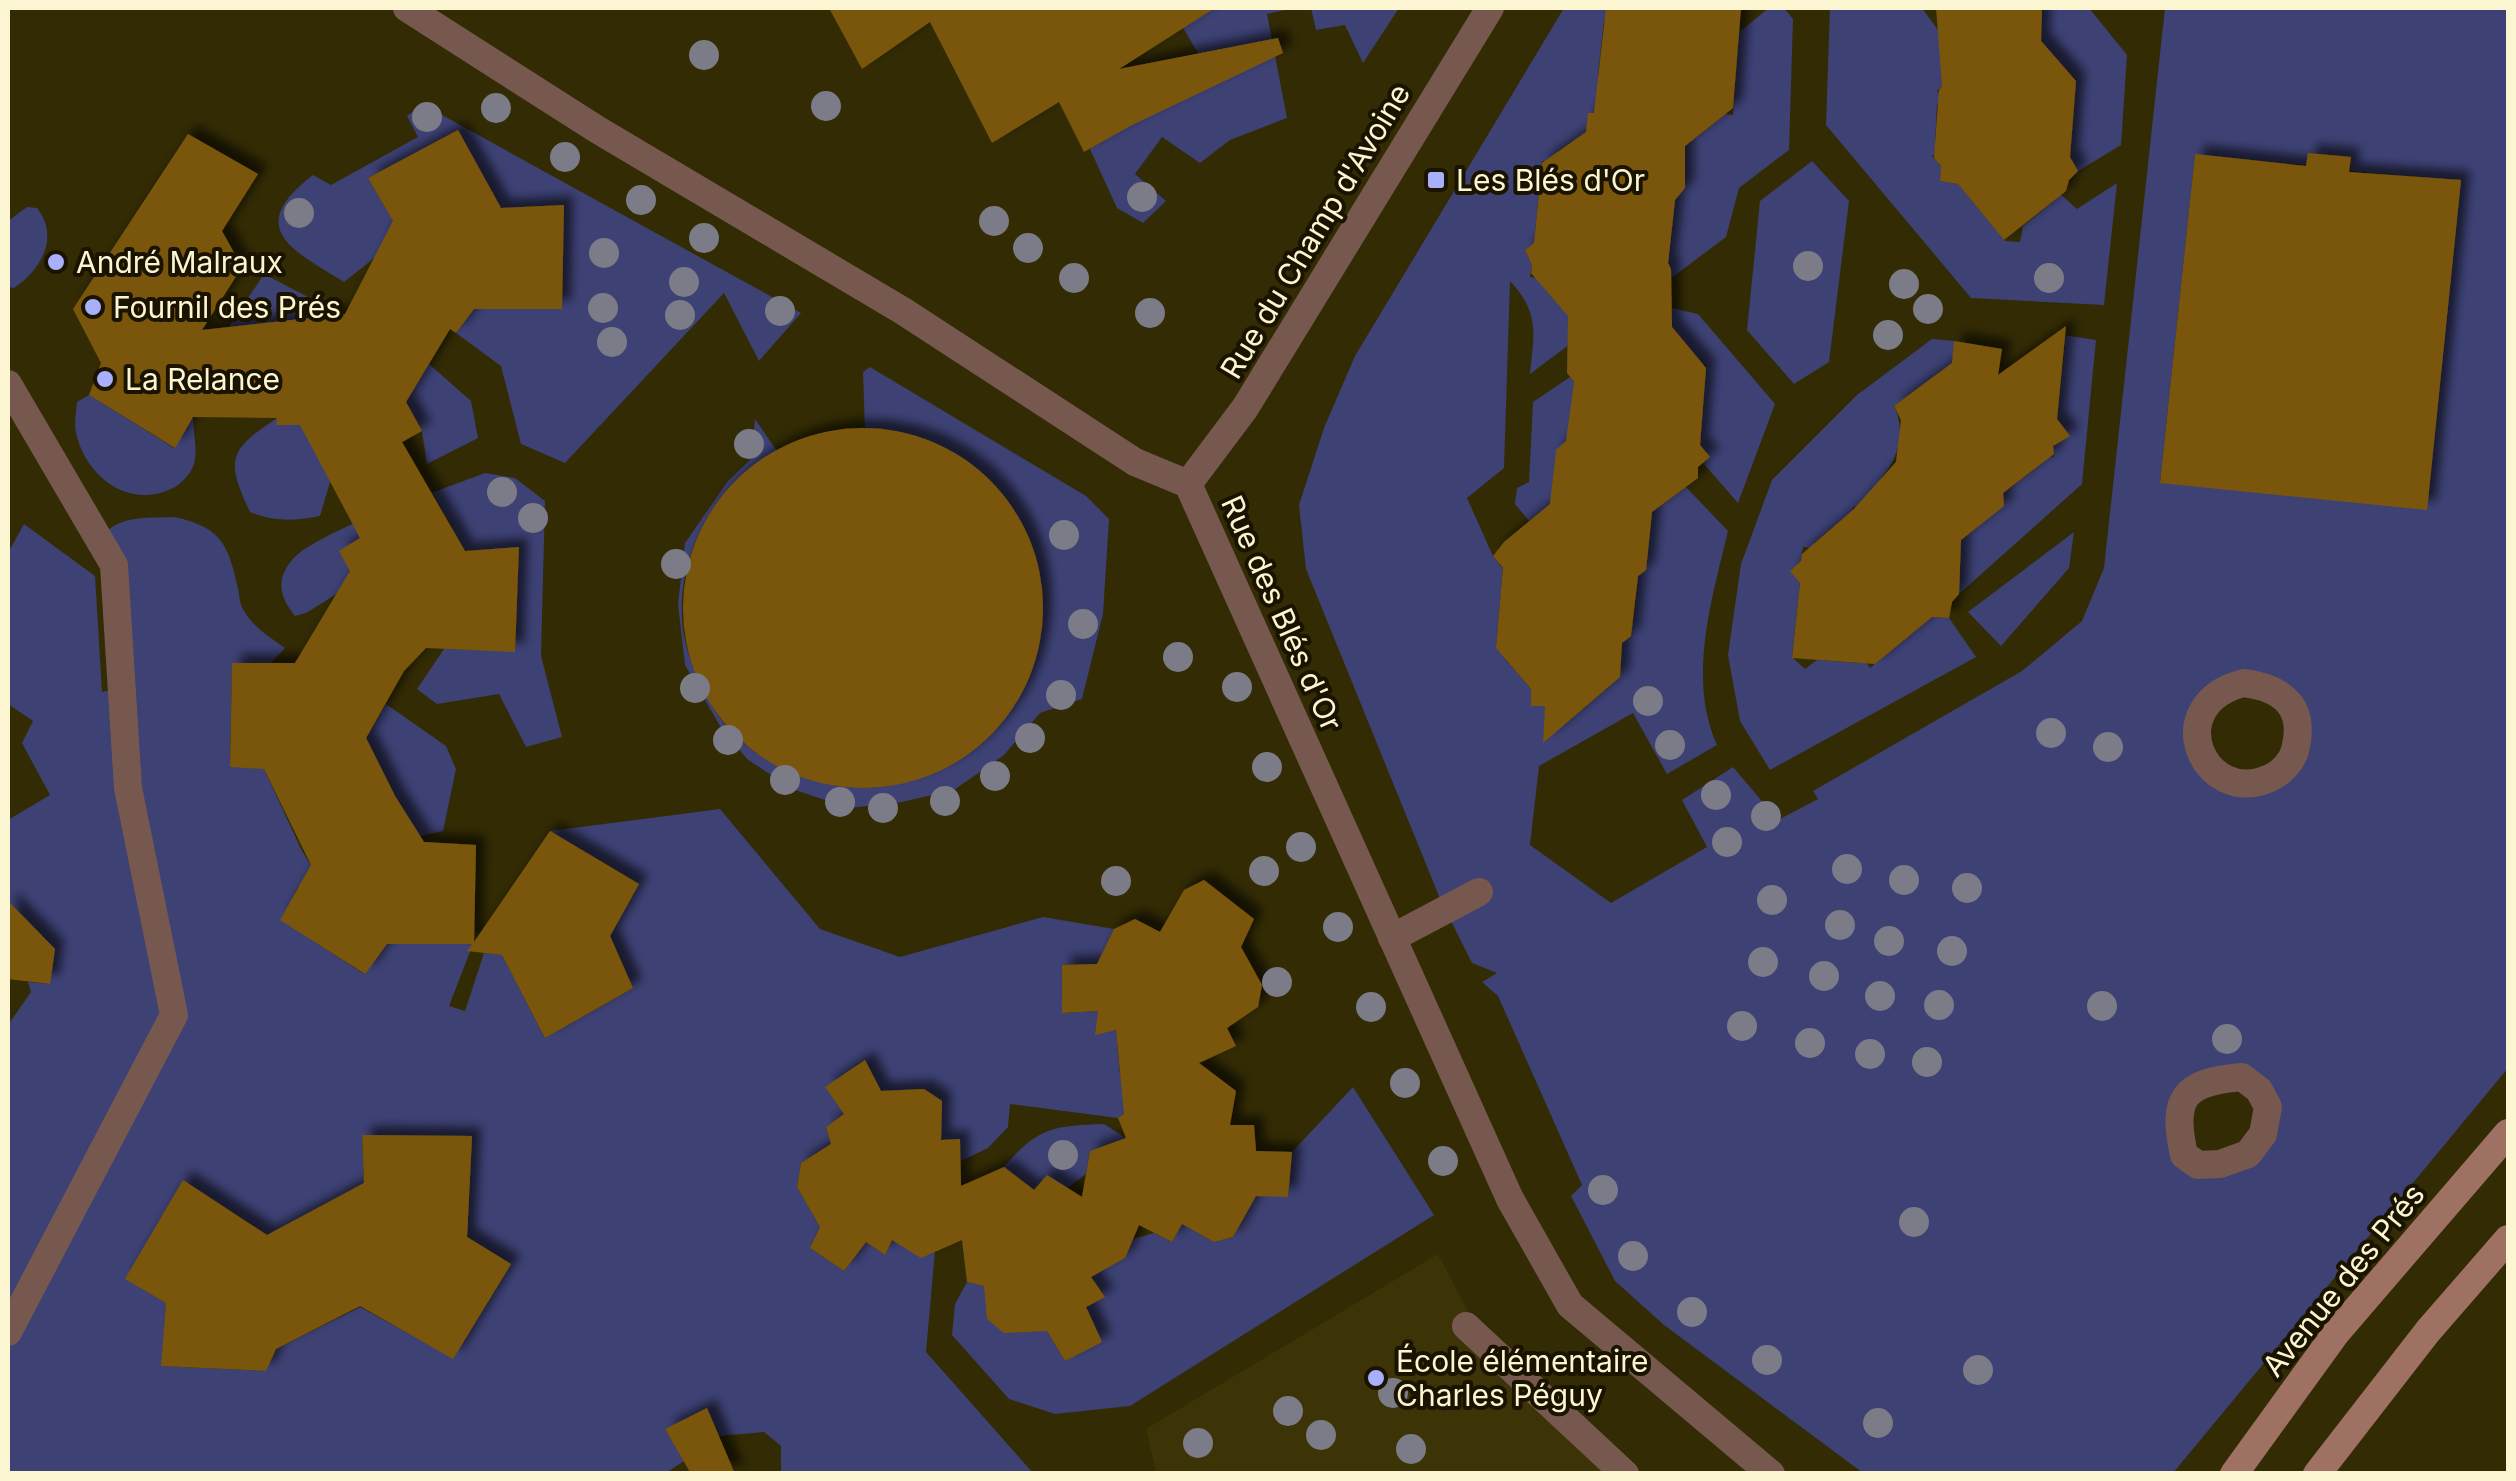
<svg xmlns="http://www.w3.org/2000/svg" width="2516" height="1481" viewBox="0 0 2516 1481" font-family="Inter,sans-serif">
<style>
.built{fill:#3c3406}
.green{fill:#3d4174;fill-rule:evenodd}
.building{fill:#7a560d;filter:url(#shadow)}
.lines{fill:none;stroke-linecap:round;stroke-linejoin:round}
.service{stroke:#76584f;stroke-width:28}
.pedestrian{stroke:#76584f;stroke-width:28}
.minor{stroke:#76584f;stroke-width:28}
.secondary{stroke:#9f7162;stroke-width:28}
.tree{fill:#7b7c87}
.poi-dot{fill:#a8b0fc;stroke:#191300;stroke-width:4}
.labels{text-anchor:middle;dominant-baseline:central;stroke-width:8;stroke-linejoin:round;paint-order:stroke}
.poi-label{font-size:30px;fill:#fbf5d1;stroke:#191300;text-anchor:start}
.street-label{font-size:30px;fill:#fbf5d1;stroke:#191300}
</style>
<defs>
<filter id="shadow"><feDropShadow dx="9" dy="-9" stdDeviation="5" flood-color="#0009"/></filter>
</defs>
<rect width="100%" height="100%" fill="#322b04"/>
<path class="built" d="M1438 1254 1469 1313 1631 1473H1156L1146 1429Z"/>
<g class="green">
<path d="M1215 8H1294L1267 14 1287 118 1230 140 1200 163 1162 137 1135 174 1166 201 1143 223 1117 208 1090 149 1210 73 1183 28Z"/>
<path d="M1311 8H1399L1363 63 1345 25 1316 30Z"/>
<path d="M1564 8H1607L1609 16 1604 21 1598 75 1605 86V114L1589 113 1586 132 1557 152 1556 163 1542 161 1534 243 1525 250 1532 265 1530 277 1542 279 1582 335 1530 374C1534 334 1540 313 1510 281L1504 468 1467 498 1493 556 1503 569 1496 648 1505 650V659L1531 689V706H1545V724L1564 725 1620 677 1622 643 1633 634 1628 627 1633 624 1637 585 1633 580 1635 529H1650L1652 512 1686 487 1728 531C1712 599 1687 678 1717 745L1667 774 1633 713 1539 766 1530 845 1611 903 1707 847 1682 800 1733 767 1778 820 1818 799 1813 791 2022 671 2082 621 2104 568 2165 8H2508V1068L2173 1473H1863L1664 1325 1615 1281 1571 1196 1582 1185 1498 996 1482 982 1497 973 1472 963 1441 901 1306 569 1299 505 1324 428 1355 356ZM2309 153 2351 157 2350 171 2461 181 2160 483 2195 155 2306 165ZM2223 689 2286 697 2294 754 2231 782 2196 728ZM2194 1086 2259 1090 2248 1154 2184 1155Z"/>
<path d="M1769 8H1784L1793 19 1789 150 1739 188 1726 237 1658 288 1668 206 1685 161V146L1718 120V113L1733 115 1739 32Z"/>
<path d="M1830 8H1922L1938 30 1946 82 1937 91 1945 100 1937 105 1935 144 1938 151 1932 156 1941 166 1940 181 1958 184 2005 241 2020 242 2023 226 2055 200 2057 191 2077 209 2117 183 2104 305 1971 298 1826 125Z"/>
<path d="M2028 8H2089L2127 55 2121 145 2078 171 2070 157 2076 79C2057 62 2026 34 2028 8Z"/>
<path d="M422 104 801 313 759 361 724 293 565 463 521 444 501 366 456 333 474 309H562L564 205 501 208 458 130 368 178 402 236 344 282C293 250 243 229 313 175L331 185 418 137 407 116Z"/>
<path d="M1812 161 1849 201 1829 362 1794 384 1747 330 1760 201Z"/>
<path d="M27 207 37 208C60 237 41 270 14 288L8 287V221Z"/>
<path d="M264 274 350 319 281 321 229 327Z"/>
<path d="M1672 308 1698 314 1775 404 1738 503 1703 463 1710 457 1700 445 1706 364H1695L1696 356 1672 327Z"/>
<path d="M2056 334 2096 340 2082 484 1960 593 1953 585 1959 580 1961 540 1976 528 1988 497H2003V488L2009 489 2044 462V456L2054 457 2053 446 2069 436 2057 419 2065 343Z"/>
<path d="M1932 339 1955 341 1952 363 1894 406C1906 431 1899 458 1881 478L1892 491 1865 509 1853 507 1854 516 1845 517 1814 543V548L1803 547 1801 561 1791 570 1800 583 1792 657 1805 669 1817 660 1861 663 1865 660 1870 668 1932 617 1949 618 1976 657 1770 770 1740 721 1728 655 1741 564 1772 480 1857 395Z"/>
<path d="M429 364 471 401 478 438 427 464 422 431 406 402Z"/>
<path d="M870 367 1086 496 1109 519 1103 614 1082 699 1040 713 1004 755 954 790 902 802 849 808 792 789 747 759 720 726 685 665 678 604 685 543 728 481 751 459 755 419 777 451C716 482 678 552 682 620 684 651 698 679 712 705 726 731 752 753 778 766 910 836 1063 726 1039 579 1033 545 1020 516 997 491 963 454 917 428 865 430L863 372Z"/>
<path d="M1570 377 1577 386 1571 437 1550 504 1529 521 1515 504 1517 488 1529 482 1533 402Z"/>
<path d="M89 395 174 448 193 417C193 431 198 451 194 464 192 472 182 483 175 487 131 511 86 478 76 433 74 423 76 413 77 402Z"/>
<path d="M277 418V425H311L330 482 320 516C294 521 275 522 250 512 225 459 229 450 277 418Z"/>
<path d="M485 473 515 478 545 501 541 656 562 737 526 747 499 694 437 704 417 689 444 649 515 651 519 548 455 551 447 539 454 531 433 494 340 551 356 582 306 613 295 616C280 598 275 580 292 560 316 531 444 489 485 473Z"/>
<path d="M175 517C221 528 228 543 238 588 239 595 240 605 244 611 253 627 271 638 285 648L271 663H232L230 766 264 769 301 849 317 876 309 889 298 887 281 920 364 974 387 944H473L449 1006 465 1011 484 953 502 955 545 1038 633 988 618 954 610 957 608 917 619 919 639 884 550 831 720 809 820 929 900 957 1043 917 1114 929 1097 964 1062 965V1013L1098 1011 1116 1030 1120 1075 1142 1084 1136 1106 1118 1118 1010 1104 1008 1127 988 1148 961 1161 960 1140H941V1101L924 1089 881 1091 864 1060 826 1087 844 1114 826 1127 831 1144 801 1163 797 1187 820 1227 810 1248 844 1271 866 1242 885 1255 892 1240 935 1251 926 1352 1033 1473H781V1446L764 1432 719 1436 707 1408 665 1429 684 1461 666 1473H8V1025L31 992 28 982 50 984 35 929 8 928V820L50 795 22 743 33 721 8 704V553L24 524 95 576 102 692 119 688 106 532C123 515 152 518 175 517ZM362 1135 467 1237 510 1264 453 1358 360 1307 276 1349 266 1371 162 1366 166 1303 126 1279 183 1180 267 1235 364 1183Z"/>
<path d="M2074 532 2069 568 2001 646 1968 612Z"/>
<path d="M386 704 446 746 456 769 443 831 405 840 410 826 362 744Z"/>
<path d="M1353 1087 1434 1215 1130 1406 1055 1414 1009 1399 952 1335 955 1304 967 1282 984 1286 1047 1331 1065 1361 1101 1341 1086 1307 1105 1296 1091 1277 1124 1258 1133 1239 1154 1233 1172 1242 1182 1224 1214 1242 1233 1237 1256 1196H1288L1292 1152Z"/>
<path d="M1104 1124 1126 1138 1090 1151 1086 1174 1067 1188 1047 1175 1034 1190 1004 1167C1038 1127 1053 1126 1104 1124Z"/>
</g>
<g class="building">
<path d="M829 8H1215L1119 69 1278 38 1283 53 1130 126 1084 152 1059 102 992 143 930 22 862 69Z"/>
<path d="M1606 8H1741L1733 108 1685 146V188L1675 200 1668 263 1671 269 1672 327 1706 368 1700 445 1710 457 1698 467V478L1652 512 1646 570 1638 576 1631 636 1622 643 1620 677 1543 743 1545 706H1531V689L1496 648 1503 568 1493 556 1504 542 1550 504 1556 450 1566 441 1574 382 1567 373 1568 316 1531 273 1532 265 1525 250 1534 243 1542 163 1586 132 1588 113H1594Z"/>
<path d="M1936 8H2042L2041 41 2076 81 2070 157 2078 171 2069 180 2066 191 2004 240 1958 184 1940 181 1941 166 1934 158 1939 90 1942 86Z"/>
<path d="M458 130 501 208 564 205 562 309H474L456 333 450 329 406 402 422 431 402 442 465 551 519 547 515 652 426 648 404 671 366 738 395 796 424 842 476 845 474 942 550 831 639 884 610 936 633 988 545 1038 502 955 467 951 472 944H387L365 974 280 920 311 865 264 769 230 767 232 663H295L350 571 339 551 360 538 300 425H276L277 418 193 417 175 448 89 395 101 363 73 309 188 134 258 174 222 231 242 267 202 330 345 314 393 221 368 178Z"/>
<path d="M2308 153 2351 157 2349 172 2461 180 2427 510 2160 483 2195 154 2306 166Z"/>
<path d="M2066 326 2057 419 2070 436 2053 446 2054 454 2003 493 2004 506 1961 540 1959 594 1952 602 1949 618 1932 617 1875 664 1792 658 1800 583 1790 571 1801 561 1802 554 1853 510 1896 462 1901 420 1894 406 1952 363 1954 341 2002 349 1998 375Z"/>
<circle cx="863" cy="608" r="180"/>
<path d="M1204 880 1254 919 1241 947 1262 985 1258 1007 1227 1028 1236 1046 1199 1063 1236 1091 1230 1125H1254L1256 1151 1292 1152 1288 1197 1256 1196 1233 1237 1214 1242 1182 1224 1172 1242 1139 1225 1125 1258 1091 1277 1105 1297 1086 1307 1102 1342 1065 1361 1047 1331 1004 1333 987 1319 984 1286 967 1282 962 1240 921 1258 892 1240 885 1255 866 1242 844 1271 810 1248 820 1227 797 1187 801 1163 831 1144 826 1127 844 1114 825 1087 865 1060 881 1091 924 1089 942 1101 941 1140 960 1139 961 1186 1004 1167 1034 1190 1047 1175 1082 1197 1090 1151 1126 1138 1118 1118 1124 1114 1116 1030 1095 1035 1098 1011 1062 1013V965L1097 964 1114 929 1135 919 1160 932 1184 890Z"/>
<path d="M8 901 55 949 50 984 8 979Z"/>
<path d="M362 1135 472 1136 467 1237 511 1264 453 1359 360 1306 276 1349 266 1371 161 1366 166 1303 125 1279 183 1180 267 1235 364 1183Z"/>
<path d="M707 1408 735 1474H691L665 1429Z"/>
</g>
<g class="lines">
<g class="service">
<path d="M1392 938 1479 892"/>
<path d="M1466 1326 1625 1474"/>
</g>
<g class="pedestrian">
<path d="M8 384 114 565 128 788 174 1015 8 1332"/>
<path d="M2244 683C2283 688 2306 707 2295 750 2292 762 2281 773 2270 778 2203 808 2159 704 2244 683Z"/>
<path d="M2242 1077 2259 1090 2268 1107 2263 1134 2248 1154 2220 1164 2198 1165 2184 1155C2171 1097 2184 1082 2242 1077Z"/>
</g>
<g class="minor">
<path d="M407 8 598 130 903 311 1135 462 1188 484 1510 1199 1570 1305 1771 1474"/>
<path d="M1188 484 1245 408 1490 8"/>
</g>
<g class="secondary">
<path d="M2234 1474 2336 1333 2508 1133"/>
<path d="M2317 1474 2428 1331 2508 1239"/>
</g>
</g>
<g class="tree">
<circle cx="704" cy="55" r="15"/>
<circle cx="826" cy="106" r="15"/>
<circle cx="496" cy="108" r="15"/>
<circle cx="427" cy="117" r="15"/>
<circle cx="565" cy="157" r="15"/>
<circle cx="1142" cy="197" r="15"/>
<circle cx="641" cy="200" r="15"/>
<circle cx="299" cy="213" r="15"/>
<circle cx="994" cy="221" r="15"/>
<circle cx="704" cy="238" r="15"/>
<circle cx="1028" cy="248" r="15"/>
<circle cx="604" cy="253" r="15"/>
<circle cx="1808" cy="266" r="15"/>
<circle cx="1074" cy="278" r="15"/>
<circle cx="2049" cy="278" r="15"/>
<circle cx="684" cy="282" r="15"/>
<circle cx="1904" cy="284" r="15"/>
<circle cx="603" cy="308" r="15"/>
<circle cx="1928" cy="309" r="15"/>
<circle cx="780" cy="311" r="15"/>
<circle cx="1150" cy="313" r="15"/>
<circle cx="680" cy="315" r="15"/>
<circle cx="1888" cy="335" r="15"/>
<circle cx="612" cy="342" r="15"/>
<circle cx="749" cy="444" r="15"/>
<circle cx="502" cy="492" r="15"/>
<circle cx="533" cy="518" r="15"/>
<circle cx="1064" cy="535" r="15"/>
<circle cx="676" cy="564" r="15"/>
<circle cx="1083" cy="624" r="15"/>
<circle cx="1178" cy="657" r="15"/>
<circle cx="1237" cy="687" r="15"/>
<circle cx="695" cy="688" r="15"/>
<circle cx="1061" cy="695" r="15"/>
<circle cx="1648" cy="701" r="15"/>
<circle cx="2051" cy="733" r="15"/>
<circle cx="1030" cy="738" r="15"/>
<circle cx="728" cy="740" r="15"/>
<circle cx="1670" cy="745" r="15"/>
<circle cx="2108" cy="747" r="15"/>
<circle cx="1267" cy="767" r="15"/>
<circle cx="995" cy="776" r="15"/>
<circle cx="785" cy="780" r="15"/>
<circle cx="1716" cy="795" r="15"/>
<circle cx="945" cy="801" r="15"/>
<circle cx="840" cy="802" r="15"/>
<circle cx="883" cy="808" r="15"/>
<circle cx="1766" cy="816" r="15"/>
<circle cx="1727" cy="842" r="15"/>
<circle cx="1301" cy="847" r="15"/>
<circle cx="1847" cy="869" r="15"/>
<circle cx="1264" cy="871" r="15"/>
<circle cx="1904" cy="880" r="15"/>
<circle cx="1116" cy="881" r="15"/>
<circle cx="1967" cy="888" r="15"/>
<circle cx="1772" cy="900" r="15"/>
<circle cx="1840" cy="925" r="15"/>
<circle cx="1338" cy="927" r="15"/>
<circle cx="1889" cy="941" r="15"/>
<circle cx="1952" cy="951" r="15"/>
<circle cx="1763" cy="962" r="15"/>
<circle cx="1824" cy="976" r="15"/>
<circle cx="1277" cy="982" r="15"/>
<circle cx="1880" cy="996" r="15"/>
<circle cx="1939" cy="1005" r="15"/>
<circle cx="2102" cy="1006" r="15"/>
<circle cx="1371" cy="1007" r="15"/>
<circle cx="1742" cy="1026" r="15"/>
<circle cx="2227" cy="1039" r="15"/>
<circle cx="1810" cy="1043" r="15"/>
<circle cx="1870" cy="1054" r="15"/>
<circle cx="1927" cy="1062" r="15"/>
<circle cx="1405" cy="1083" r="15"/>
<circle cx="1063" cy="1155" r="15"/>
<circle cx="1443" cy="1161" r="15"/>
<circle cx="1603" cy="1190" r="15"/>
<circle cx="1914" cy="1222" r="15"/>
<circle cx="1633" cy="1256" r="15"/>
<circle cx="1692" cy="1312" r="15"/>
<circle cx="1767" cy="1360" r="15"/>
<circle cx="1978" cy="1370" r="15"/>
<circle cx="1393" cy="1393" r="15"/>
<circle cx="1288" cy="1411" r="15"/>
<circle cx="1878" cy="1423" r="15"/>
<circle cx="1321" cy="1435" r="15"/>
<circle cx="1198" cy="1443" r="15"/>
<circle cx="1411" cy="1449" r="15"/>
</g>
<g class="poi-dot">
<rect x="1426" y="170" width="20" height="20" rx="5"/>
<circle cx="56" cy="262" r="10"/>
<circle cx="93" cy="307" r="10"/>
<circle cx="105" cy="379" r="10"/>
<circle cx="1376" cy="1378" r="10"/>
</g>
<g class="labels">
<g class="poi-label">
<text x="1456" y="180">Les Blés d'Or</text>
<text x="76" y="262">André Malraux</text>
<text x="113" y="307">Fournil des Prés</text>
<text x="125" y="379">La Relance</text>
<text x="1396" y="1361">École élémentaire<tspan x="1396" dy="34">Charles Péguy</tspan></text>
</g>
<g class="street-label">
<text transform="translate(1315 231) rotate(-59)">Rue du Champ d'Avoine</text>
<text transform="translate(1282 613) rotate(66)">Rue des Blés d'Or</text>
<text transform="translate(2343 1280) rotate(-51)">Avenue des Prés</text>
</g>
</g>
<rect width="2516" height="1481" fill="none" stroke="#fbf5d1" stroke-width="20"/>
</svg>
